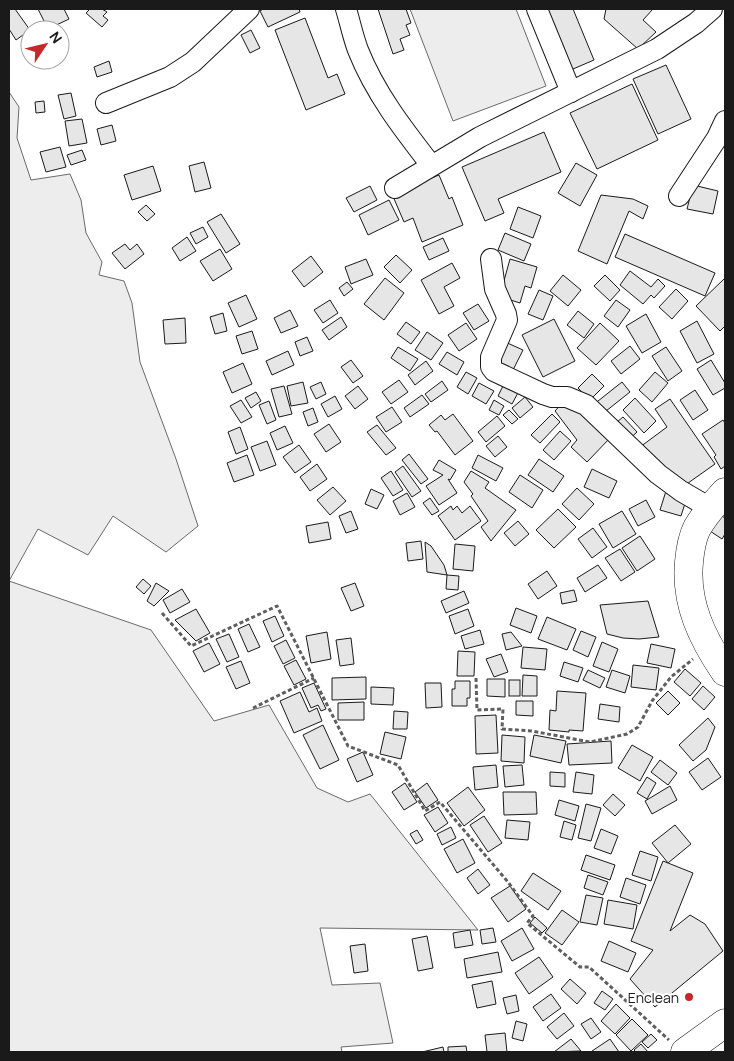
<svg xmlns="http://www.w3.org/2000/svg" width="734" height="1061" viewBox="0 0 734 1061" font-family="Manrope,sans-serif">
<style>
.built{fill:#ededed;stroke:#6a6a6a}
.building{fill:#e6e6e6;stroke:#1a1a1a}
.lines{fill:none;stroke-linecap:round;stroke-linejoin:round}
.minor-casing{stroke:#1a1a1a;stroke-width:22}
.highway-casing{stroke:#1a1a1a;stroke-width:29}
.path{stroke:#5f5f5f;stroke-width:3;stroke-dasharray:4 2.5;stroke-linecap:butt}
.minor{stroke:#fff;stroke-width:20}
.highway{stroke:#fff;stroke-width:28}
.poi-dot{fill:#c62828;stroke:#fff;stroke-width:2}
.labels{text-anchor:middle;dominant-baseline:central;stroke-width:4;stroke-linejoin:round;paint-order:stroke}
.poi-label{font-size:14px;fill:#1a1a1a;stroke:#fff;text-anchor:end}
</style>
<rect width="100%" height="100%" fill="#fff"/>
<g class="built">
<path d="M410 9H516L546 86 453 121Z"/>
<path d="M9 92 19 107 17 138 31 180 70 174 81 200 86 233 102 262 99 275 124 281 132 303 140 362 176 459 198 526 166 552 113 516 88 555 38 529 9 581 151 630 214 721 269 705 317 788 348 802 370 794 478 930 320 928 332 985 380 983 393 1043 341 1047 342 1052H9Z"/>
</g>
<g class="building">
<path d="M9 9H15L30 30 16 40 9 29Z"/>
<path d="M38 9H64L69 19 48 29Z"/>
<path d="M90 9H102L107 12 103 16 108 20 102 27 86 13Z"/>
<path d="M263 9H299L300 12 268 27 260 11Z"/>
<path d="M378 9H406L411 23 406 25 410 35 400 39 404 50 393 54Z"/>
<path d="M540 9H573L594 60 566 72Z"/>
<path d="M606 9H653L643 20 656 32 638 49 604 19Z"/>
<path d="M305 18 328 78 337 74 345 94 306 110 275 30Z"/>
<path d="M251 30 260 48 250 53 241 35Z"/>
<path d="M109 61 112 72 97 77 94 67Z"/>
<path d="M666 65 691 119 658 134 633 79Z"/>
<path d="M632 84 658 140 597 169 570 113Z"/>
<path d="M71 93 76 116 64 119 58 95Z"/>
<path d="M44 101 45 112 36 113 35 102Z"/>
<path d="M82 119 87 143 69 146 65 121Z"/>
<path d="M112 125 116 141 101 145 97 129Z"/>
<path d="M544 132 561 172 498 199 504 213 485 221 462 167Z"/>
<path d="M60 147 66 167 46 172 40 152Z"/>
<path d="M82 150 86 160 71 165 67 155Z"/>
<path d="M204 162 211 188 195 192 189 166Z"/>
<path d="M576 163 597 175 580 206 558 193Z"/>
<path d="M153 166 161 191 132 200 124 175Z"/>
<path d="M439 175 449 199 452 197 463 225 422 242 413 218 404 222 392 194Z"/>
<path d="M693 185 718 191 713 214 687 209Z"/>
<path d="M370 186 377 200 354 212 346 198Z"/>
<path d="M601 195 633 199 648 206 643 219 629 211 607 264 578 251Z"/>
<path d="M389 200 399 220 368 235 359 215Z"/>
<path d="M146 205 155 214 147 221 138 212Z"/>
<path d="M518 207 541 216 533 238 510 229Z"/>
<path d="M221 214 240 244 226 253 207 222Z"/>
<path d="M203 227 208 237 196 244 190 233Z"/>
<path d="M505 233 531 244 524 261 498 250Z"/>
<path d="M625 234 715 273 705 296 615 257Z"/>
<path d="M187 237 196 251 180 261 172 248Z"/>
<path d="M443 238 449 251 429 260 423 247Z"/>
<path d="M125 244 130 250 137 244 144 254 125 269 112 253Z"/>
<path d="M220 249 232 269 213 281 200 261Z"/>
<path d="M396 255 412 270 400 283 384 267Z"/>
<path d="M311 256 323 272 304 287 292 271Z"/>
<path d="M366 259 373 275 351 284 345 267Z"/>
<path d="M510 259 537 267 531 288 525 286 520 303 504 298 502 288Z"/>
<path d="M452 263 460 278 444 287 454 306 439 314 421 280Z"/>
<path d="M630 271 651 287 658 279 665 286 654 298 651 295 643 304 620 285Z"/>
<path d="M563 275 581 290 568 306 550 291Z"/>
<path d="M605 275 620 290 610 301 594 286Z"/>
<path d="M385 278 404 293 384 320 364 304Z"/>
<path d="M725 278V328L724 327 720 331 696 306Z"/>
<path d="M347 282 353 289 344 296 339 288Z"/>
<path d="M676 289 688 301 672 319 659 307Z"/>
<path d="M539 290 553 296 543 320 528 314Z"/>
<path d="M246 295 257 319 239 327 228 303Z"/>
<path d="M330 300 338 313 323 323 314 310Z"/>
<path d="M616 300 630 310 618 327 604 316Z"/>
<path d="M478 304 489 321 474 330 463 313Z"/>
<path d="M290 310 298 326 281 333 274 318Z"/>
<path d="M578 311 594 324 584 338 567 325Z"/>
<path d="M223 313 227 331 215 334 210 317Z"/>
<path d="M646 314 661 342 642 353 626 326Z"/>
<path d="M341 317 347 327 329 340 322 330Z"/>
<path d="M185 318 186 343 165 344 163 320Z"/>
<path d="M554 319 575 361 543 377 522 335Z"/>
<path d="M697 321 714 354 697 363 680 331Z"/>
<path d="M406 322 420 332 411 344 397 334Z"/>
<path d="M466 323 477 339 459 351 448 335Z"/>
<path d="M600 323 619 341 596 365 577 348Z"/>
<path d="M252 331 258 349 242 354 236 336Z"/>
<path d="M427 332 443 343 431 360 415 350Z"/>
<path d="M307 337 313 351 300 356 295 342Z"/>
<path d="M503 341 523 350 511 374 492 365Z"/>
<path d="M630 346 640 359 621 374 611 361Z"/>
<path d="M398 347 418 359 410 371 391 358Z"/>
<path d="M666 347 682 371 668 381 652 356Z"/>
<path d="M288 351 294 365 272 375 266 361Z"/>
<path d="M447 352 464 362 457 375 439 364Z"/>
<path d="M351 360 363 376 353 383 341 367Z"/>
<path d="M711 360 725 383V388L713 395 697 369Z"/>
<path d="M426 361 433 371 415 385 408 375Z"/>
<path d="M243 363 252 384 232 393 223 372Z"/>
<path d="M466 372 477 378 468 394 457 387Z"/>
<path d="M655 372 668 383 652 402 639 390Z"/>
<path d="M592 374 604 386 590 400 578 388Z"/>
<path d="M399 380 408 392 391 404 382 392Z"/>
<path d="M442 381 448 390 431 402 425 394Z"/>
<path d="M303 382 308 403 291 406 287 386Z"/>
<path d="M321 382 326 394 316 399 310 387Z"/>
<path d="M622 382 630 392 601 415 593 405Z"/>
<path d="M479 383 494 391 486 404 472 396Z"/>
<path d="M504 384 519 391 512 404 498 396Z"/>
<path d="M284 386 292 414 279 417 271 389Z"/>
<path d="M358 386 368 399 355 409 345 396Z"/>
<path d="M695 390 708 410 693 420 680 400Z"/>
<path d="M256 392 261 401 251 408 245 398Z"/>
<path d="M422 395 429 404 410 417 404 408Z"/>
<path d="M335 396 342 409 328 417 321 404Z"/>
<path d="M525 397 533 407 520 418 512 408Z"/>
<path d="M635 398 656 421 644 433 623 410Z"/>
<path d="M566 399 610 438 587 462 571 447 577 440 555 411Z"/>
<path d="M670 399 715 464 681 488 640 447 667 427 655 409Z"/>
<path d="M241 400 252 417 241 423 230 406Z"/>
<path d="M494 400 504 406 499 415 489 410Z"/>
<path d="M269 401 276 420 267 424 259 405Z"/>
<path d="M392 407 402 422 386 432 376 417Z"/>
<path d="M313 408 318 422 308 426 303 412Z"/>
<path d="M509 410 518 419 512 424 503 415Z"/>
<path d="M453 414 473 441 455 455 437 431 435 432 429 425 441 415 445 420Z"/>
<path d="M552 414 560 422 540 443 531 435Z"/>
<path d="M497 416 505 426 486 442 478 432Z"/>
<path d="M623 417 637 432 625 443 611 427Z"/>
<path d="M723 420 725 423V466L721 469 714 457 716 455 702 434Z"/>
<path d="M329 424 341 442 326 452 314 434Z"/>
<path d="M377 425 396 448 386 455 367 432Z"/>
<path d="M285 426 293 443 277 450 270 433Z"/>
<path d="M240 427 248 449 236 454 228 432Z"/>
<path d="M560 431 571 441 554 460 543 450Z"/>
<path d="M498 436 507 447 495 457 486 446Z"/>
<path d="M267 441 276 465 260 471 251 447Z"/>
<path d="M299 445 311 462 295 473 283 457Z"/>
<path d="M409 454 428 479 421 484 402 460Z"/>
<path d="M247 455 254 475 234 482 227 463Z"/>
<path d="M478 455 503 468 496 481 472 468Z"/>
<path d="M539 459 564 476 553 492 528 475Z"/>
<path d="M439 460 456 470 450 480 448 479 457 493 439 505 426 486 443 475 433 470Z"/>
<path d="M317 464 327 479 310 491 300 477Z"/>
<path d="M403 466 421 491 412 497 395 472Z"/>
<path d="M592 469 617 481 609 498 584 487Z"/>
<path d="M391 471 403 490 393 496 381 478Z"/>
<path d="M471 471 489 482 485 488 516 510 491 541 481 527 488 521 471 496 473 494 464 482Z"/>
<path d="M520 475 543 490 532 508 509 492Z"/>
<path d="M333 487 346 501 330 515 317 500Z"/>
<path d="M577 488 594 504 579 520 562 504Z"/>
<path d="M371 489 384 495 377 509 365 504Z"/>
<path d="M666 491 687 497 681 516 660 510Z"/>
<path d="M407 493 415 507 400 515 393 501Z"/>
<path d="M430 498 439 511 432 515 423 503Z"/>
<path d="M646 500 655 517 638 526 629 509Z"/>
<path d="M451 506 453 510 457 506 462 513 470 506 481 521 455 540 438 516Z"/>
<path d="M558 509 576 527 554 548 536 530Z"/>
<path d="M351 511 358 529 346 533 339 516Z"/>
<path d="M622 511 636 534 613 548 599 524Z"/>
<path d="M717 513 725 518V534L722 539 707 529Z"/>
<path d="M518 521 529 534 515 546 504 533Z"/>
<path d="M328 522 331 539 309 543 306 526Z"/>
<path d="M593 528 607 547 592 558 578 539Z"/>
<path d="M640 536 655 559 637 571 622 548Z"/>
<path d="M421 541 423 559 408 561 406 543Z"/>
<path d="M425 542 431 546 444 565 447 575 427 572Z"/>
<path d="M455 544 475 546 473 571 453 569Z"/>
<path d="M620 549 635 572 621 581 605 558Z"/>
<path d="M598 565 607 578 585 592 577 578Z"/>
<path d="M547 571 557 586 538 599 528 584Z"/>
<path d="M447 575 459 576 458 590 446 589Z"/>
<path d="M143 579 151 586 144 594 136 587Z"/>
<path d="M156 583 169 591 154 606 147 601Z"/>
<path d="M355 583 364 606 351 611 341 588Z"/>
<path d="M182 589 190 602 170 613 163 600Z"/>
<path d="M574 590 577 601 562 604 560 593Z"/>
<path d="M464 591 469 603 446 613 441 601Z"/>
<path d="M648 601 659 637 639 639 623 638 607 634 600 605Z"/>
<path d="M516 608 537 616 531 633 510 625Z"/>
<path d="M196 609 210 633 196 641 175 620Z"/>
<path d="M468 609 474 626 455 634 449 616Z"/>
<path d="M275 616 284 636 272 642 263 621Z"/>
<path d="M547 617 576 629 567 650 538 639Z"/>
<path d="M249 624 260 647 248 652 238 629Z"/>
<path d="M480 630 484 644 465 649 461 636Z"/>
<path d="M581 631 596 637 588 657 573 650Z"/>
<path d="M327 632 331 659 311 663 306 636Z"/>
<path d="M511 632 522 646 506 650 502 634Z"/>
<path d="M229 634 239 657 227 662 216 639Z"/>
<path d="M351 638 354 664 340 666 336 640Z"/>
<path d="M286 640 295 658 283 664 274 646Z"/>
<path d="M602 642 618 649 609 672 593 666Z"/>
<path d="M209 643 220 664 204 672 193 651Z"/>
<path d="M651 644 675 649 671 668 647 663Z"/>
<path d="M523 647 547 649 545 670 521 668Z"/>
<path d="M458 651 475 652 474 676H457Z"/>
<path d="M501 654 508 672 494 677 486 659Z"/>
<path d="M296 660 306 679 294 685 284 666Z"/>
<path d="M241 661 250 683 236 689 226 667Z"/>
<path d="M564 662 583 668 578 682 560 676Z"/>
<path d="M633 665 659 668 656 690 631 687Z"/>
<path d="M685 669 701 683 690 696 674 682Z"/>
<path d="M588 670 605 678 600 688 583 680Z"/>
<path d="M612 670 630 676 625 693 606 687Z"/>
<path d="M523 675 537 676V696H522Z"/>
<path d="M366 677V699L332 700V678Z"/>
<path d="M487 679H505V697L487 696Z"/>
<rect x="509" y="680" width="11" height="16"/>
<path d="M455 681H470V698H467V706H452V689H455Z"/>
<path d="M314 683 326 709 321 711 318 705 311 708 302 688Z"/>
<path d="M425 683H441L442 707 426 708Z"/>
<path d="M703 686 715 697 704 710 692 699Z"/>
<path d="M371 687 394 688 393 705 371 704Z"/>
<path d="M557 691 586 693 583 731 569 730V732L549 730 550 710 556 711Z"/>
<path d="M668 691 680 703 668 715 656 703Z"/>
<path d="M300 692 309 712 317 708 322 721 294 733 280 701Z"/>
<path d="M516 701H533V716L516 715Z"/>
<path d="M364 702V720H338V703Z"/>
<path d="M600 704 620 707 619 722 598 719Z"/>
<path d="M394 711 408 712 407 729H393Z"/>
<path d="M496 715 498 753 476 754 475 716Z"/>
<path d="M708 718 715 727 706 750 693 761 679 745Z"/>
<path d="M323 725 339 760 320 769 303 735Z"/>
<path d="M385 732 406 737 401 759 380 754Z"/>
<path d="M502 735 525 737 524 763 501 761Z"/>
<path d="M534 735 566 741 561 763 530 756Z"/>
<path d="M611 741 612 763 569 765 567 744Z"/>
<path d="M632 745 653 757 640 781 618 768Z"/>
<path d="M363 752 373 775 357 782 347 759Z"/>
<path d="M708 758 721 777 702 790 689 772Z"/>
<path d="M660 760 677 773 668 785 651 772Z"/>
<path d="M496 765 498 787 475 790 473 767Z"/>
<path d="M522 765 524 785 505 787 503 766Z"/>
<path d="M550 772 565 773V787L550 786Z"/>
<path d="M576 772 594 775 592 794 573 792Z"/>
<path d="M647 777 656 783 647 799 637 793Z"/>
<path d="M405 783 417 802 404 810 392 792Z"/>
<path d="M427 783 438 800 426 808 415 792Z"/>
<path d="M670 786 677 800 652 814 645 801Z"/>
<path d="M468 787 485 810 464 826 447 803Z"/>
<path d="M503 792H536L537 814 504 815Z"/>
<path d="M613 794 625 805 615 816 603 805Z"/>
<path d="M559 800 579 806 575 821 555 815Z"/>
<path d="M586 804 601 808 591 841 578 838Z"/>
<path d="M438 807 448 823 435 832 424 815Z"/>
<path d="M484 816 502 843 488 852 470 825Z"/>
<path d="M507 820 530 822 528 840 505 838Z"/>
<path d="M564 821 576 825 572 840 560 837Z"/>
<path d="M675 825 691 844 668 863 652 843Z"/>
<path d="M451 827 456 838 442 845 437 834Z"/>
<path d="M601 829 618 836 611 854 594 848Z"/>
<path d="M417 830 423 840 416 844 410 834Z"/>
<path d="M463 839 475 863 457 873 444 849Z"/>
<path d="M640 851 658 857 651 881 632 875Z"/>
<path d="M586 855 615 865 610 880 581 870Z"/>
<path d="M663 861 693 873 670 931 690 915 705 924 723 951 655 1007 630 979 653 950 631 941Z"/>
<path d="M478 869 490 885 478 894 467 878Z"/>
<path d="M533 873 561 891 548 910 521 891Z"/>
<path d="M588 875 608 882 603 895 584 888Z"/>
<path d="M626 878 646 885 640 904 620 897Z"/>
<path d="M510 886 526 909 508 922 491 898Z"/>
<path d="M586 895 603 898 597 925 580 922Z"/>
<path d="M608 900 637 905 633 929 604 924Z"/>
<path d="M562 910 579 922 562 945 545 933Z"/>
<path d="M535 917 547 928 542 933 530 923Z"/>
<path d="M493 928 496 942 482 944 480 930Z"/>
<path d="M522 928 534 949 512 961 501 941Z"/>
<path d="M470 930 473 945 455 948 453 933Z"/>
<path d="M427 936 433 968 418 971 412 939Z"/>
<path d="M609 941 636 953 628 972 601 961Z"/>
<path d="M365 944 368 971 354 973 350 946Z"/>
<path d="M498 952 502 972 467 978 464 959Z"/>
<path d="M539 957 553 977 529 994 515 973Z"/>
<path d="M570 979 586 993 577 1004 561 989Z"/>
<path d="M492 981 496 1004 477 1008 472 985Z"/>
<path d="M602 991 613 999 605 1010 594 1003Z"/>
<path d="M551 994 561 1008 543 1021 533 1007Z"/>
<path d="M516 995 519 1011 507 1014 503 998Z"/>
<path d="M616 1004 630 1018 615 1034 601 1021Z"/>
<path d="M564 1013 574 1026 557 1039 547 1027Z"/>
<path d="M591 1018 601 1032 591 1039 581 1024Z"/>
<path d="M632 1019 648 1035 631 1051 616 1035Z"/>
<path d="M516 1021 527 1024 523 1041 512 1038Z"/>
<path d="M505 1033 507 1052H487L485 1035Z"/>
<path d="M651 1034 657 1040 648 1048 642 1042Z"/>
<path d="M571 1039 581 1051 554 1052Z"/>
<path d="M610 1039 619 1052H592V1051Z"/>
<path d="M641 1044 648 1052H636L634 1050Z"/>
<path d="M466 1046 467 1052H448V1047Z"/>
<path d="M443 1047 444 1052H422Z"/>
</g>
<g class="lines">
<g class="minor-casing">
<g id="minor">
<path d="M346 9C350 22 353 37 358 50 375 93 403 129 431 165"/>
<path d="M537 9 571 92"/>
<path d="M106 103 170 77 193 62 249 9"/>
<path d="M395 188 480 137 657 49 696 23 712 9"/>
<path d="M679 196 717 138 725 121"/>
<path d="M491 259 495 289 506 314 507 320 491 357V367L494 371 543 394 552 397H567L586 405 658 474 681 491 710 508"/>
</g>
</g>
<g class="highway-casing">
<g id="highway">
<path d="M725 492C715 503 705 514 697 528 692 538 690 551 689 562 685 603 702 638 725 672"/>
<path d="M685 1052 725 1023"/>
</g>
</g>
<g class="path">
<path d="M162 613 191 646 277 606 348 746 398 765 425 811 440 802 508 882 533 916 527 923 580 967H589L669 1040"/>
<path d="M476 678 477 710 503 709 502 729 532 731 590 742 627 734 638 727 652 701 671 677 693 659"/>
<path d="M253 708 314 678"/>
</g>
<use href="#minor" class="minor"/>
<use href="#highway" class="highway"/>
</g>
<circle class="poi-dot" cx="689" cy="997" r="5"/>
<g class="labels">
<g class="poi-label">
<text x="679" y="997">Enclean</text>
</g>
</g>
<rect width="734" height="1061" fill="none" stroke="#1a1a1a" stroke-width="20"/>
<g transform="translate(45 45) rotate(55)"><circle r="24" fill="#ffffff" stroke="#a3a3a3"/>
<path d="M0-4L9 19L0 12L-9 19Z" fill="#c62828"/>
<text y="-8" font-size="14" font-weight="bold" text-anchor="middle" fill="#1a1a1a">N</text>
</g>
</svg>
